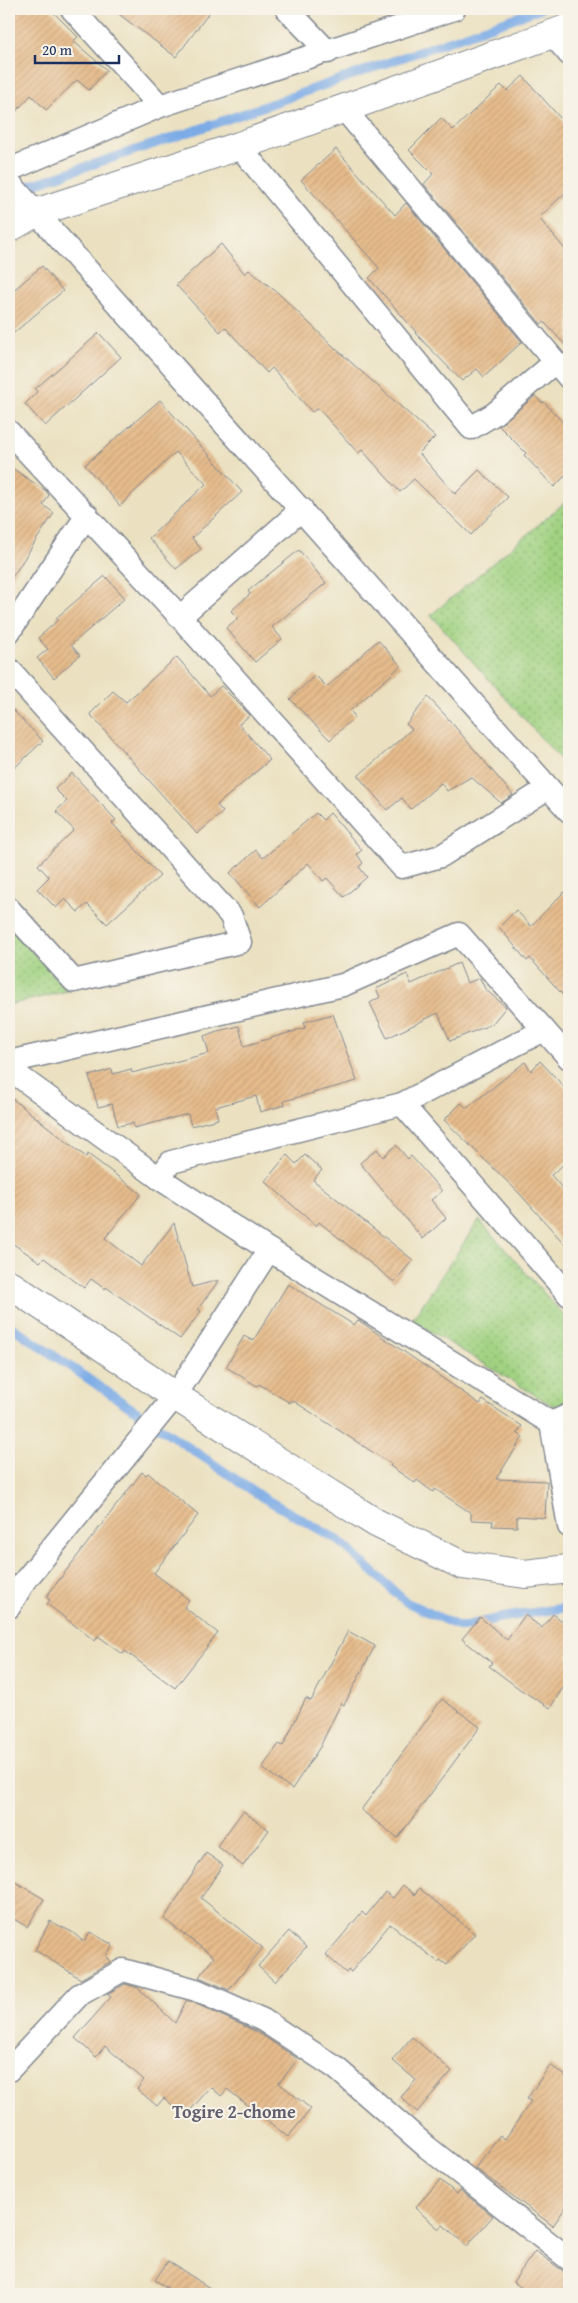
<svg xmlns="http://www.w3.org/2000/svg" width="578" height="2303" viewBox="0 0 578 2303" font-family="'Gentium Book Plus',serif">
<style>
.park{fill:url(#park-dots);stroke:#5e8070}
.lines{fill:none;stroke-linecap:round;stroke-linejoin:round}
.stream{stroke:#7babe6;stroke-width:9}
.building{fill:url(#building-hatch)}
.street-casing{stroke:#838890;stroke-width:25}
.secondary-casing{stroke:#838890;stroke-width:30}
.street{stroke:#fff;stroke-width:22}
.secondary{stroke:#fff;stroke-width:28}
.labels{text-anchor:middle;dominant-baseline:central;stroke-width:4;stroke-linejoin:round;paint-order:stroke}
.neighbourhood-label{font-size:18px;font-weight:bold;fill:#62606e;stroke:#f7f3e8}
</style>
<defs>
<pattern id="park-dots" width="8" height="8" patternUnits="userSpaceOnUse" patternTransform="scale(1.25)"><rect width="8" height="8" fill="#a0d281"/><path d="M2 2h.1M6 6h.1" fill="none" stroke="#82ab6d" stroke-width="1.8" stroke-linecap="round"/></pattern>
<pattern id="building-hatch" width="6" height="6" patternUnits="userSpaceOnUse" patternTransform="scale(1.25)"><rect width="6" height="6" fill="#e6bc8c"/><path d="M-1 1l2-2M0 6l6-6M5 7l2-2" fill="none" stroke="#c5a27b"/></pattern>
</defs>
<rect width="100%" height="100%" fill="#f7f3e8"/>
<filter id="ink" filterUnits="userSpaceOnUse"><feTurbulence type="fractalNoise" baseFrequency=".02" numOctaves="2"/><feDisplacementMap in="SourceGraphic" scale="10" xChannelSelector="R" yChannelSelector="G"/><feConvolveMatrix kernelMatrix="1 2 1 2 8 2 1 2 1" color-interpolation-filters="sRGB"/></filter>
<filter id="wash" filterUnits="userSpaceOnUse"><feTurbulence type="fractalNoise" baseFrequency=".0096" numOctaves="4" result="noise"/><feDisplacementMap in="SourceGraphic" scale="20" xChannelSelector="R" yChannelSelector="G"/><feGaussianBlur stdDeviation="1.12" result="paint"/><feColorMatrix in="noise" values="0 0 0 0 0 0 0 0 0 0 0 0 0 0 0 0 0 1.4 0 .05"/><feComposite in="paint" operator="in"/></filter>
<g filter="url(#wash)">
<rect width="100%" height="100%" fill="#ebe1c1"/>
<g class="park">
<path d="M569 499V769L431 615Z"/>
<path d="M9 926 67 991 9 1005Z"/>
<path d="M479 1220 569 1321V1407L558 1409 412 1320Z"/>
</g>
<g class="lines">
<g class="stream">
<path d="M16 190 208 126 540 9"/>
<path d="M9 1325 262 1497 338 1540 406 1602 460 1627 500 1618 569 1607"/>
</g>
</g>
<g id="blocks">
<g class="building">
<path d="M9 9H50L78 37 73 41 107 70 89 90 77 80 46 110 31 95 9 119Z"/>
<path d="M112 9H212L176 57Z"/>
<path d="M523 76 569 128V189L539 218 569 254V349L544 322 541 324 424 184 433 174 409 150 441 118 453 130 501 85 507 91Z"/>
<path d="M336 149 395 215 406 203 522 342 484 377 477 369 462 381 415 333 416 332 369 278 379 268 301 180Z"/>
<path d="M221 244 245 274 249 270 278 293 335 348 435 437 419 453 455 494 479 470 508 497 471 535 414 479 400 492 362 450 358 453 318 408 312 412 272 368 267 373 225 327 220 332 176 285Z"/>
<path d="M42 266 63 291 9 337V294Z"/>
<path d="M99 333 121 357 45 426 25 404 37 392 35 389Z"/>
<path d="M535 396 542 403 543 401 569 429V472L554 487 524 455 526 453 499 426Z"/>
<path d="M160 400 242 492 192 538 201 549 176 569 149 538 206 484 176 452 120 506 85 465Z"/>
<path d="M9 466 46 491 49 495 43 505 54 513 9 582Z"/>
<path d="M299 550 326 583 272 627 282 639 255 662 226 628 238 618 231 611 250 594 248 591Z"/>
<path d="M105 576 125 598 71 645 80 655 54 678 37 658 48 649 38 638 58 620 56 618Z"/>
<path d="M378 640 401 666 350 711 355 716 330 740 290 699 315 675 327 687Z"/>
<path d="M177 657 210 696 221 686 250 715 239 724 270 760 217 805 223 812 197 834 90 714 113 691 126 702Z"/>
<path d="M428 697 445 715 513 795 501 803 471 777 447 791 441 783 411 809 402 798 387 810 358 776 412 729 406 724Z"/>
<path d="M9 706 43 741 9 773Z"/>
<path d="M72 773 116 820 112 823 160 876 107 924 87 904 78 912 65 899 56 908 37 889 49 877 38 865 74 830 56 811 67 801 55 789Z"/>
<path d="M316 813 323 820 330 813 362 850 357 854 363 863 359 867 367 877 344 897 327 878 323 881 308 863 260 907 230 873 256 850 263 858Z"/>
<path d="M569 887V1002L530 958 527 961 499 927 516 910 531 926Z"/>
<path d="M459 963 467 983 480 978 485 989 506 1007 492 1024 450 1041 438 1013 387 1038 370 1003 380 997 376 989 407 974 411 984Z"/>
<path d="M333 1014 357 1081 284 1101 285 1105 260 1112 256 1096 215 1107 218 1119 191 1126 188 1114 134 1128 133 1123 118 1126 112 1104 98 1107 89 1076 112 1069 113 1074 131 1069 132 1073 209 1053 204 1036 217 1031 239 1026 244 1046 305 1028 304 1022Z"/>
<path d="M540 1061 569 1092V1160L551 1175 569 1196V1249L519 1193 444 1120 461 1103 467 1108 525 1062 531 1071Z"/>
<path d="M9 1096 86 1157 88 1154 141 1194 105 1238 141 1266 174 1223 192 1287 219 1280 198 1309 201 1311 180 1339 106 1287 105 1289 91 1279 84 1288 44 1258 40 1262 9 1241Z"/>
<path d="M396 1145 408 1159 411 1156 442 1191 431 1200 446 1218 423 1239 360 1163 377 1149 383 1157Z"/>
<path d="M287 1155 296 1164 305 1155 322 1170 313 1180 413 1260 394 1282 319 1222 316 1226 265 1181Z"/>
<path d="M288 1284 354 1325 358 1320 480 1404 483 1400 522 1426 517 1433 523 1437 496 1479 547 1481 545 1518 517 1516V1527L492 1526 493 1521 471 1520V1513L435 1489 433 1492 417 1480 415 1483 390 1466 391 1464 292 1400 290 1403 259 1384 257 1386 226 1367 244 1336 253 1341Z"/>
<path d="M142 1472 146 1475 148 1473 198 1515 154 1573 189 1600 184 1607 218 1633 175 1688 125 1651 123 1654 98 1636 95 1641 47 1604 50 1600 46 1597Z"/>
<path d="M553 1614 569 1626V1678L550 1708 521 1690 489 1666 492 1663 462 1639 480 1617 507 1640 525 1615 542 1628Z"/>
<path d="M348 1631 375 1646 344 1705 341 1703 320 1747 292 1789 262 1768 279 1744 283 1746 306 1698 311 1701Z"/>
<path d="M442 1699 480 1727 398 1838 361 1810Z"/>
<path d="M243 1811 269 1830 243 1866 217 1846Z"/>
<path d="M206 1853 223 1865 201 1898 263 1948 229 1990 199 1977 214 1957 164 1919Z"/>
<path d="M9 1878 44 1899 27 1927 9 1916Z"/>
<path d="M403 1885 415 1895 419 1888 475 1934 447 1965 440 1960 438 1962 390 1924 351 1972 348 1970 346 1973 326 1955 362 1912 366 1916 385 1892 393 1898Z"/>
<path d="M50 1921 72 1932 84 1942 90 1932 113 1945 106 1956 111 1961 81 1979 35 1950Z"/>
<path d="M289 1931 306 1947 275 1982 258 1966Z"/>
<path d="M125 1984 138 1988 175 2023 186 2001 192 2002 257 2032 298 2059 279 2083 311 2109 288 2137 227 2089 221 2096 211 2087 185 2116 164 2098 157 2106 137 2089 144 2080 105 2046 96 2057 75 2038 111 1997 107 1994Z"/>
<path d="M412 2037 452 2071 417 2112 401 2097 416 2080 392 2060Z"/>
<path d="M550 2065 569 2078V2202L553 2226 475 2168 500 2135 505 2139 531 2101 527 2099Z"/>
<path d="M440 2180 457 2194 460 2190 493 2216 467 2246 443 2225 439 2229 415 2208Z"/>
<path d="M535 2251 569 2275V2284L562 2294H531L513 2282Z"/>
<path d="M168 2261 219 2294H177L155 2280Z"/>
</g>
</g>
</g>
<g filter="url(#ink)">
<use href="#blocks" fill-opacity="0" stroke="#838890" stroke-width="1"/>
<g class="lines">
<g class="street-casing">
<g id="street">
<path d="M72 9 160 106"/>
<path d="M287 9 328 52"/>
<path d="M552 34 569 54"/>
<path d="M344 109 569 378"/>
<path d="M239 146 471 428 494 414 555 362"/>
<path d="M9 170 160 106 454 9"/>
<path d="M9 182 569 811"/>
<path d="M9 432 180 617 402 867 441 856 548 788"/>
<path d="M180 617 302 509"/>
<path d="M9 632 87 515"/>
<path d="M9 669 231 916 240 942 74 981 9 909"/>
<path d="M9 1062 343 985 459 934 569 1058"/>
<path d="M9 1069 159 1178 269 1250 551 1423 569 1526"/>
<path d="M402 1104 569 1295"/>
<path d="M159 1178 171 1162 402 1104 544 1030"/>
<path d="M551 1423 569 1415"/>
<path d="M9 1607 24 1582 175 1396 269 1250"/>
<path d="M9 2070 79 1995 123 1970 196 1990 263 2020 336 2068 428 2148 569 2259"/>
</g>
</g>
<g class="secondary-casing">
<g id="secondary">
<path d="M9 228 35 213 239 146 569 28"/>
<path d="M9 1284 175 1396 376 1523 462 1565 525 1574 569 1569"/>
</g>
</g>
<use href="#street" class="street"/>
<use href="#secondary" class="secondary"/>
</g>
</g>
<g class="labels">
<g class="neighbourhood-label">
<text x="234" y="2111">Togire 2-chome</text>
</g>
</g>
<rect width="578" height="2303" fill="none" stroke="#f7f3e8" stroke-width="30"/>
<path d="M35 55v8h84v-8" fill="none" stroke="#1b2f5e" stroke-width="2.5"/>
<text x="42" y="55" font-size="15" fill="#1b2f5e" stroke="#f7f3e8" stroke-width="4" paint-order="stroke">20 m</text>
</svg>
